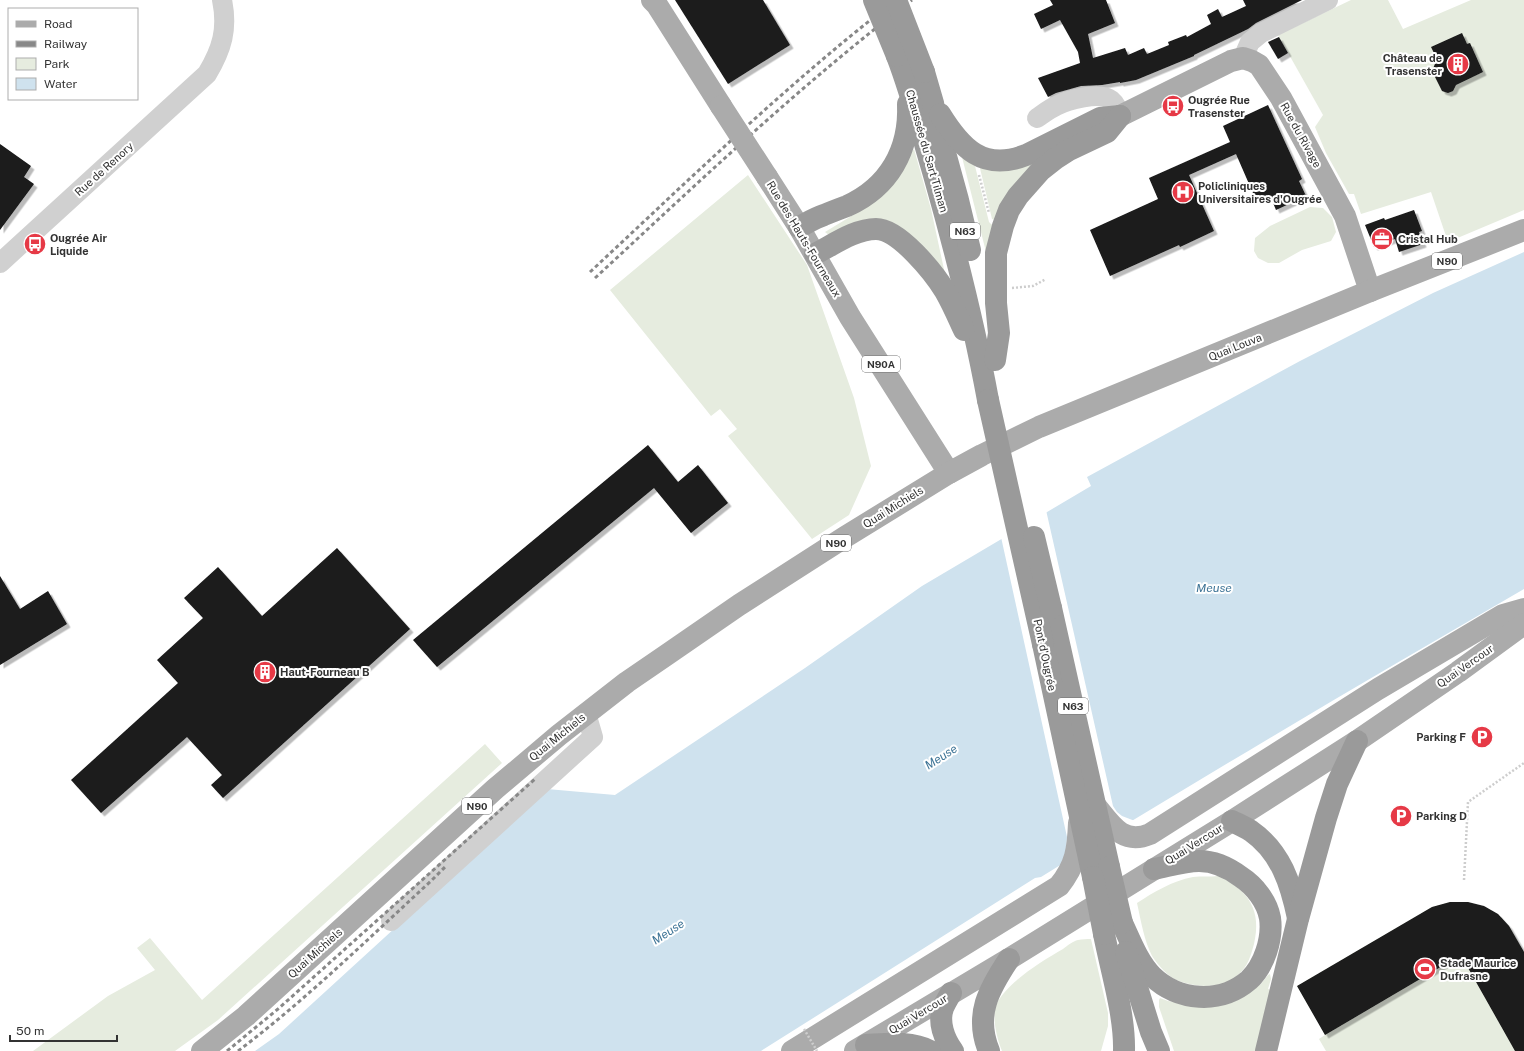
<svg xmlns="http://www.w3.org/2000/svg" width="1524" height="1051" viewBox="0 0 1524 1051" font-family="'Public Sans',sans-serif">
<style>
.green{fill:#e6ecdf}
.water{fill:#cfe2ee}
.pier{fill:#fff}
.building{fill:#1a1a1a;filter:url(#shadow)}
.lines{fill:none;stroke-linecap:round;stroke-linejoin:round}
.path{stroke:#cdcdcd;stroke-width:2.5;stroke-dasharray:2 2;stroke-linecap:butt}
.minor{stroke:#d0d0d0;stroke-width:20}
.major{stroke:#ababab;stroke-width:22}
.highway{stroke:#9a9a9a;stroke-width:22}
.rail{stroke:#888;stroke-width:3;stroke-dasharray:4 3;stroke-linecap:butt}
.path-bridge{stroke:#cdcdcd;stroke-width:2.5;stroke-dasharray:2 2;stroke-linecap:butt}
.major-bridge{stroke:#ababab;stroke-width:22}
.highway-bridge{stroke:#9a9a9a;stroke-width:22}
.labels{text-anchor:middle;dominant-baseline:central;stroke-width:4;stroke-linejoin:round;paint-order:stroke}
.shield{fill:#fff;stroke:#707070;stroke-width:1}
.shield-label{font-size:10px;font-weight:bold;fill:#333}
.poi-label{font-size:11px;font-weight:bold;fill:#333;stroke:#fff;text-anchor:start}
.street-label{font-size:11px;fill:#333;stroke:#fff}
.water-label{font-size:12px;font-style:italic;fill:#3f7597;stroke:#fff}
</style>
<defs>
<filter id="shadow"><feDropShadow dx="3.5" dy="3.5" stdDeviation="0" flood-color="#0004"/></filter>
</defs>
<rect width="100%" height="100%" fill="#fff"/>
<g class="green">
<path d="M1351 0H1388L1403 29 1471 0H1524V210L1448 242 1431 192 1361 214 1354 194H1349L1326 153 1315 127 1323 115 1278 35Z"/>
<path d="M1079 134 999 221 992 219 979 164Z"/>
<path d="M914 149 931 209 945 274 906 235H829L825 232 858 212Z"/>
<path d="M962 157 975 166 989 222 991 224 997 227 986 252Z"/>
<path d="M748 175 807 265 854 398 871 466 849 515 812 539 728 436 737 429 720 409 711 416 610 290Z"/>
<path d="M1310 207 1323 208 1332 217 1336 232 1331 241 1302 250 1279 263H1268L1258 258 1254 251 1255 238 1270 226Z"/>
<path d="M485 744 502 763 218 1020 175 1051H33L108 996 155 970 137 948 150 938 202 1000Z"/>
<path d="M1218 876C1249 890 1262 911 1254 944 1251 955 1248 966 1239 974 1224 989 1197 988 1179 981 1168 977 1158 965 1152 956 1144 940 1141 921 1137 903 1154 892 1172 881 1193 877 1201 876 1210 877 1218 876Z"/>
<path d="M1450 902H1468L1498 914 1509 926 1524 952V1051H1326L1319 1039 1325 1035 1297 986 1432 907Z"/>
<path d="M1091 939 1108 1013V1026L1101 1051H1002C997 1039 991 1016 997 1003 1008 982 1042 961 1063 949 1067 946 1073 941 1078 940 1082 939 1087 939 1091 939Z"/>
<path d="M1270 974 1271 979 1268 989 1271 990 1257 1051H1174L1159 1007V1000L1160 998 1168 1001 1192 1005 1258 983 1260 985 1268 975Z"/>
</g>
<path class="water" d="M1524 252V589C1362 683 1200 778 1041 877L1035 878 761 1051H255L279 1034 547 789 615 795 805 668 922 586 1091 486 1087 477 1300 361 1433 293Z"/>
<path class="pier" d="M1046 510 1113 806 1117 812 1122 816 1135 821 1060 868 1066 854 1067 837 1001 537Z"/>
<g class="building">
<path d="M675 0H763L790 45 728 84Z"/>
<path d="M1050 0H1106L1115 23 1088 34 1093 58 1125 48 1128 55 1144 48 1147 54 1169 45 1168 42 1186 35 1187 37 1211 24 1207 15 1218 9 1222 17 1246 6 1243 0H1302L1256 23 1248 29 1194 55V56L1136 80 1120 83V82L1102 85 1081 86 1056 93 1048 97 1038 78 1080 63 1078 52 1060 20 1041 29 1034 14 1053 5Z"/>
<path d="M1462 33 1467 44 1470 43 1483 72 1456 85 1453 91 1448 93 1442 91 1432 71 1437 59 1431 47Z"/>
<path d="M1279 37 1288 53 1278 59 1268 42Z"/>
<path d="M1268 105 1302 179 1299 181 1306 196 1276 210 1271 198 1269 199 1267 195 1256 200 1236 154 1189 175 1214 231 1180 247 1179 245 1110 276 1090 230 1158 199 1149 178 1230 142 1223 126Z"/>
<path d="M0 144 31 166 24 177 34 184 0 230Z"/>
<path d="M1414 210 1422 231 1419 232 1423 244 1399 252 1395 239 1374 247 1365 225 1384 218 1385 220Z"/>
<path d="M648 445 678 482 698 465 728 503 691 533 654 488 437 667 413 640Z"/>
<path d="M337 548 410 629 223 798 211 785 222 775 187 737 101 813 71 780 178 683 157 660 203 618 184 598 218 567 262 616Z"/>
<path d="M0 576 20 609 48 591 67 624 0 665Z"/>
<path d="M1450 902H1468L1484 906 1498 914 1509 926 1524 952V1051H1515L1467 966 1458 962H1449L1325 1035 1297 986 1432 907Z"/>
</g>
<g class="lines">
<g class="path">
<path d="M979 175 989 213"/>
<path d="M1012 288 1033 286 1046 279"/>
<path d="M1464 880 1468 802 1524 763"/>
</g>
<g class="minor">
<path d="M1243 58 1250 42 1261 33 1328 0"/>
<path d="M1037 118C1043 114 1049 109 1056 106 1067 100 1100 91 1111 100 1116 104 1118 110 1120 116"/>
<path d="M0 263 207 74C222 49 228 29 222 0"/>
<path d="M391 921 593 737 586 713"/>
</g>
<g class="major">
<path d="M652 0 657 5 721 106"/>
<path d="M1120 116 1231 61 1243 58 1252 61 1259 65 1281 98 1345 216 1370 291"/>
<path d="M767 177 799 227 850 317 949 473"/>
<path d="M1095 805C1110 823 1122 846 1150 834L1378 689 1503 615 1524 609"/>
<path d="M202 1051 246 1016 495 789 559 735 627 682 665 656 739 605 845 537 949 473 982 455 1039 427 1370 291 1524 230"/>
<path d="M792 1051 1059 886C1076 865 1078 849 1079 823"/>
<path d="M855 1051 1009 959 1232 821 1357 741 1458 672 1524 624"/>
</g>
<g class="highway">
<path d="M897 56C912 95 922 135 934 175 955 249 974 324 988 400"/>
<path d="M924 72 933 103 936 120 958 200 970 250"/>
<path d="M940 114C961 148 983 172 1026 155L1100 118 1120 116"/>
<path d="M799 227C807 223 815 218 824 215 831 212 839 209 847 206 889 187 910 150 908 104"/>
<path d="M815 254C833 245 855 229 876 229 899 229 934 273 945 291 952 303 958 317 964 330"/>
<path d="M995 360 999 333 996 303V253L1003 226 1009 210 1018 196 1041 170 1055 159 1069 150 1107 132 1120 116"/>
<path d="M1051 608 1109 867"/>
<path d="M1043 644 1093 877"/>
<path d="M1232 821C1238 824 1245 827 1251 831 1281 852 1291 884 1298 918"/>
<path d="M1122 923C1130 940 1138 962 1152 976 1178 1001 1220 1005 1249 980 1264 966 1273 939 1270 918 1267 902 1255 886 1241 877 1229 868 1215 861 1199 861 1185 861 1169 866 1154 869"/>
<path d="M1104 934C1111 970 1125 1015 1124 1051"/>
<path d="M1126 952 1151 1032 1159 1051"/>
<path d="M951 993C948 998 945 1003 943 1008 938 1022 944 1039 953 1051"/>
<path d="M866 1045C887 1044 911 1041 930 1051"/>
<path d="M989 1051C974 1015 989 989 1009 959"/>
<path d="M1266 1051 1298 919 1326 818 1337 784 1357 741"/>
</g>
<g class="rail">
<path d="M590 272C690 179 788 83 896 0"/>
<path d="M595 278C698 183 800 85 912 0"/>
<path d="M227 1051 278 1009 535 779"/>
<path d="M238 1051C307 999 369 938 432 880L447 865"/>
</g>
<path class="path-bridge" d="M804 1029 817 1051"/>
<path class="major-bridge" d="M721 106 767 177"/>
<g class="highway-bridge">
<path d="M874 0 897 56"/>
<path d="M896 0 924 72"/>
<path d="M988 400 1043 644"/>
<path d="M1034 537 1051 608"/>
<path d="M1109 867 1122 923"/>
<path d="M1093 877 1104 934"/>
</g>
</g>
<defs>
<g id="building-disc" transform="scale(1.15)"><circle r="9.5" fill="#e63946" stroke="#fff"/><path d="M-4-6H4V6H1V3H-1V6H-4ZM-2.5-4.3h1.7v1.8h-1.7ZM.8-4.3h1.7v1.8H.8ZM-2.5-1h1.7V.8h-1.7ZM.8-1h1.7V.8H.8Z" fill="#fff"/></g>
<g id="bus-disc" transform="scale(1.15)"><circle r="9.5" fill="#e63946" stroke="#fff"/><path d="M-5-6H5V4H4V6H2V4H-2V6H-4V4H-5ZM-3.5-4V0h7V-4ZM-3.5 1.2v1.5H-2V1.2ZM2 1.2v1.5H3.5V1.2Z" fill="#fff"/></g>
<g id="hospital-disc" transform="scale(1.15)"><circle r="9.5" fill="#e63946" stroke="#fff"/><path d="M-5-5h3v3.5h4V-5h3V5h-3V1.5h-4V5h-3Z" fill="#fff"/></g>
<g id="office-disc" transform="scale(1.15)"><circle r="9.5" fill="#e63946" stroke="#fff"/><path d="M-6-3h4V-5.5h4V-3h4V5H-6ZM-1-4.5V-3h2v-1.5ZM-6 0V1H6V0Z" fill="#fff"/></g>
<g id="parking-disc" transform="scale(1.15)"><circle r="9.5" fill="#e63946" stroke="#fff"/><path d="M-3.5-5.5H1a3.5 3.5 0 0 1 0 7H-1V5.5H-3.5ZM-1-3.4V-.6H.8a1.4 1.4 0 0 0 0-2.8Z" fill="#fff"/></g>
<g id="stadium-disc" transform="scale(1.15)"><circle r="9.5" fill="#e63946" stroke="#fff"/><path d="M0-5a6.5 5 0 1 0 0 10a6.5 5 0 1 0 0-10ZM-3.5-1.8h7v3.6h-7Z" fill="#fff"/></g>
</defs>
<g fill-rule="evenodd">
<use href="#building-disc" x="1458" y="64"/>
<use href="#bus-disc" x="1173" y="106"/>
<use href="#hospital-disc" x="1183" y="192"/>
<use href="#office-disc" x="1382" y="239"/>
<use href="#bus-disc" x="35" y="244"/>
<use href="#building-disc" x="265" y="672"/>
<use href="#parking-disc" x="1482" y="737"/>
<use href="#parking-disc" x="1401" y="816"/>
<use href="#stadium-disc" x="1425" y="969"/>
</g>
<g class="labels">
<g class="shield">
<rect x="950" y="223" width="30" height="16" rx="3"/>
<rect x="1432" y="253" width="30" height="16" rx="3"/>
<rect x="862" y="356" width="38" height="16" rx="3"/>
<rect x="821" y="535" width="30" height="16" rx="3"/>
<rect x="1058" y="698" width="30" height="16" rx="3"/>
<rect x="462" y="798" width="30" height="16" rx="3"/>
</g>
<g class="shield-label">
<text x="965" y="231">N63</text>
<text x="1447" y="261">N90</text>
<text x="881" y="364">N90A</text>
<text x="836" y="543">N90</text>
<text x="1073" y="706">N63</text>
<text x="477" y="806">N90</text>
</g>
<g class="poi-label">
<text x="1442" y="58" text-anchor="end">Château de<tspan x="1442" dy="13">Trasenster</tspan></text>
<text x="1188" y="100">Ougrée Rue<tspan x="1188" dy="13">Trasenster</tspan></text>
<text x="1198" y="186">Policliniques<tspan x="1198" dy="13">Universitaires d'Ougrée</tspan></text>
<text x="50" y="238">Ougrée Air<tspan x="50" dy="13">Liquide</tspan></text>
<text x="1398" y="239">Cristal Hub</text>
<text x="280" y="672">Haut-Fourneau B</text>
<text x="1466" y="737" text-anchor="end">Parking F</text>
<text x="1416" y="816">Parking D</text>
<text x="1440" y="963">Stade Maurice<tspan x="1440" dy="13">Dufrasne</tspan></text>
</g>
<g class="street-label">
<text transform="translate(1301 135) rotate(61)">Rue du Rivage</text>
<text transform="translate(927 151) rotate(74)">Chaussée du Sart Tilman</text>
<text transform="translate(104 169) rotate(-42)">Rue de Renory</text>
<text transform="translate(804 239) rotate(59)">Rue des Hauts-Fourneaux</text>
<text transform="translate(1235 347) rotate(-22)">Quai Louva</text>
<text transform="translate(893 507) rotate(-32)">Quai Michiels</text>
<text transform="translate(1045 655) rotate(78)">Pont d'Ougrée</text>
<text transform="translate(1465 666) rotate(-35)">Quai Vercour</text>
<text transform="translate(557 737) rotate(-39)">Quai Michiels</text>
<text transform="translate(1194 844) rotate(-32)">Quai Vercour</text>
<text transform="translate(315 953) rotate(-42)">Quai Michiels</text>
<text transform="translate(918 1014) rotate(-31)">Quai Vercour</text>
</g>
<g class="water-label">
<text x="1214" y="588">Meuse</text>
<text transform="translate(941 757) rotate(-33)">Meuse</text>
<text transform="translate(668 932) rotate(-33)">Meuse</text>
</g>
</g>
<rect x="8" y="8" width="130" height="92" fill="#ffffff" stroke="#adadad"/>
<rect x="16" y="21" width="20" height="6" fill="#ababab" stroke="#adadad"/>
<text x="44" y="28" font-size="12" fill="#333333">Road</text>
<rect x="16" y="41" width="20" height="6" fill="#888888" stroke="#adadad"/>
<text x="44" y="48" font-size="12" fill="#333333">Railway</text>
<rect x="16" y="58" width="20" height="12" fill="#e6ecdf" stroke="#adadad"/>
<text x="44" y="68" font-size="12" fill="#333333">Park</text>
<rect x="16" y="78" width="20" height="12" fill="#cfe2ee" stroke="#adadad"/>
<text x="44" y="88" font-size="12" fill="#333333">Water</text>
<path d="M10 1035v6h107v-6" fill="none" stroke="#333333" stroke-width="2"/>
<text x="16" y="1035" font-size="12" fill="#333333" stroke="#ffffff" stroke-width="3" paint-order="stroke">50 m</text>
</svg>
